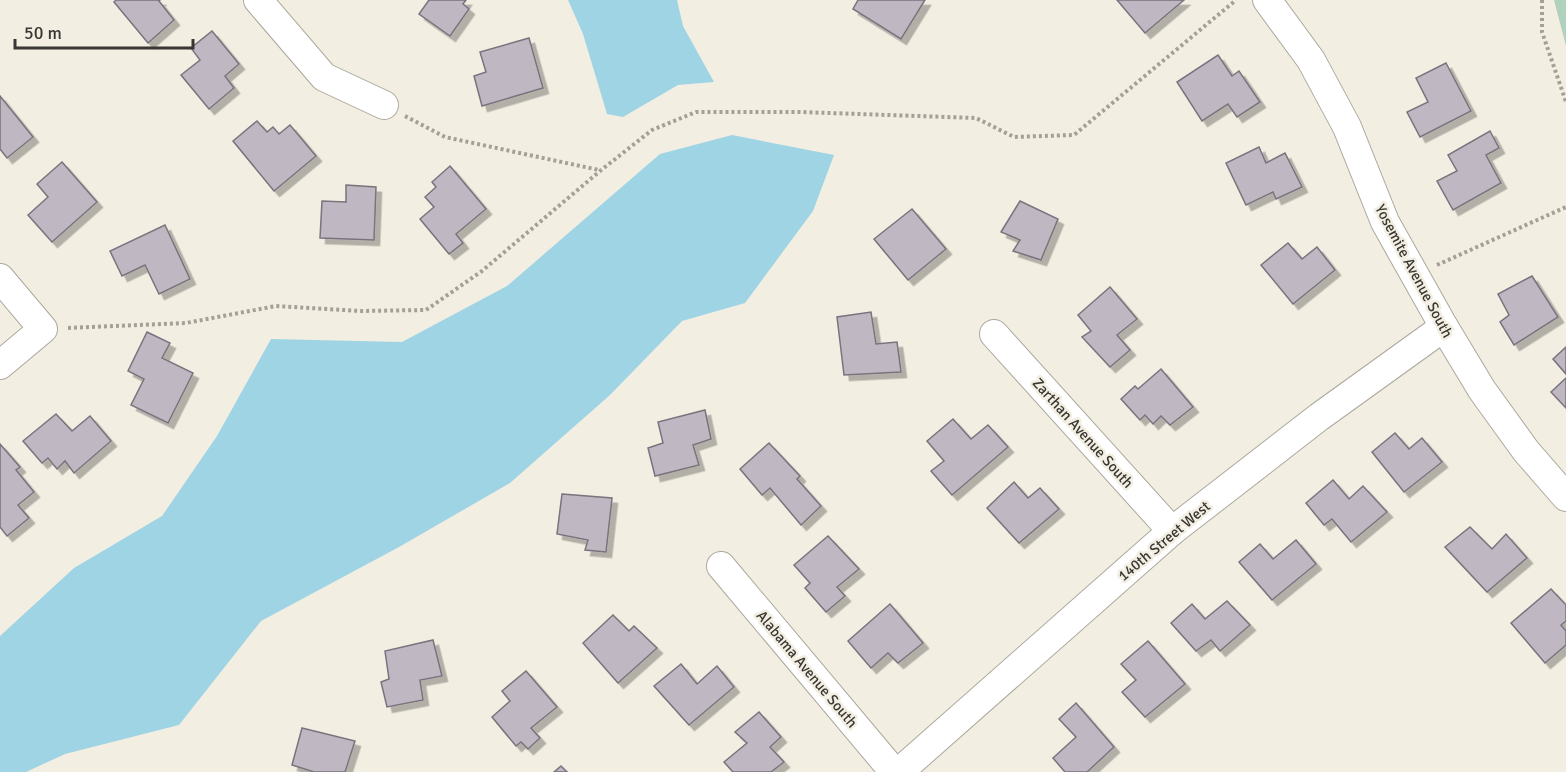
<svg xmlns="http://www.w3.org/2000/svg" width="1566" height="772" viewBox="0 0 1566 772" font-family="Signika,sans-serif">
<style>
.green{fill:#b0d2bd}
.water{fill:#9fd4e5}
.building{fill:#bfb7c1;stroke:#7a737d;stroke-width:1.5;filter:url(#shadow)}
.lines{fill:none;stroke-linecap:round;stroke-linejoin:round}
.street-casing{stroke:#aca89d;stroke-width:30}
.path{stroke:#a4a097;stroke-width:4;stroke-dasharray:3 3;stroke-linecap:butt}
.street{stroke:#fff;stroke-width:28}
.labels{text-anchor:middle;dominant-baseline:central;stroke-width:5;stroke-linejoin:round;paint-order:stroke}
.street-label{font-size:15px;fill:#393733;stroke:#f3eee2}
</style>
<defs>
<filter id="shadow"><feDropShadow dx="5.5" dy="5.5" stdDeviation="0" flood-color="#0004"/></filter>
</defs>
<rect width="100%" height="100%" fill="#f3eee2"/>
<path class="green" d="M1554 0H1566V46Z"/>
<g class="water">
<path d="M568 0H677L683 26 714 82 678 85 623 117 607 114 583 34Z"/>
<path d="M732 135 834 155 813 211 745 303 682 321 610 395 510 483 399 547 261 621 179 725 65 754 26 772H0V636L74 568 162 516 217 436 271 339 402 342 507 286 660 154Z"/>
</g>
<g class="building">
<path d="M116 0H160L159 1 174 20 148 43 114 2Z"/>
<path d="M429 0H466L463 4 469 9 450 36 419 14Z"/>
<path d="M858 0H925L901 39 853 9Z"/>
<path d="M1117 0H1184L1145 33Z"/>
<path d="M212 31 239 64 225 76 234 88 209 109 181 75 200 60 191 48Z"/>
<path d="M529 38 543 88 482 106 474 76 486 72 480 52Z"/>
<path d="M1218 55 1232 76 1239 71 1260 102 1237 117 1228 104 1202 121 1177 82Z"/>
<path d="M1446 63 1471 111 1420 137 1407 112 1428 102 1416 78Z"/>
<path d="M0 96 33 137 7 158 0 149Z"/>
<path d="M257 121 267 132 273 127 279 134 290 125 316 156 274 191 233 141Z"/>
<path d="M1490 131 1499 148 1486 155 1501 183 1453 210 1437 181 1457 171 1448 155Z"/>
<path d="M1259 147 1266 163 1285 153 1302 187 1276 199 1273 192 1246 205 1226 163Z"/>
<path d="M62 162 97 202 52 242 28 215 48 197 37 184Z"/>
<path d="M450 166 486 209 456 234 463 243 449 254 420 219 434 207 425 197 436 187 432 182Z"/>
<path d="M346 185 376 187 374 240 320 238 322 201 346 202Z"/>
<path d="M1020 201 1058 219 1041 260 1013 251 1020 240 1001 232Z"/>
<path d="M912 209 946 249 908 280 874 239Z"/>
<path d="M165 225 190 279 159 294 145 265 122 276 110 251Z"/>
<path d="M1288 243 1302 259 1317 247 1335 270 1293 304 1261 265Z"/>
<path d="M1532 276 1558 317 1514 345 1500 322 1509 315 1498 294Z"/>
<path d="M1110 287 1137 319 1117 335 1130 350 1110 367 1082 337 1091 331 1078 315Z"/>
<path d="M871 312 876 344 897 342 901 372 844 375 837 317Z"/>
<path d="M147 332 170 343 162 358 193 373 168 423 131 405 144 379 128 371Z"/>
<path d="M1566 347V374L1553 359Z"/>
<path d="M1161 369 1193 407 1170 425 1161 416 1153 424 1145 415 1140 420 1121 399 1135 386 1138 389Z"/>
<path d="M1566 378V408L1551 392Z"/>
<path d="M705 410 711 439 693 445 699 465 655 476 648 448 663 443 658 422Z"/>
<path d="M56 414 72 431 90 416 111 441 74 473 65 461 57 469 48 458 42 463 23 441Z"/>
<path d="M953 419 971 439 988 425 1008 447 952 495 931 471 944 461 927 441Z"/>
<path d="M1395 433 1409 449 1422 438 1442 462 1404 492 1372 452Z"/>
<path d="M769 443 800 476 797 479 821 506 801 525 770 488 762 495 740 469Z"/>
<path d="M0 444 20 467 16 470 34 492 18 505 29 518 7 536 0 527Z"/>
<path d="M1333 480 1349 499 1363 486 1387 512 1351 542 1332 519 1324 525 1306 503Z"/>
<path d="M1014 482 1028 498 1040 488 1059 509 1019 543 987 508Z"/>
<path d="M562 494 612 498 606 552 585 550 588 540 557 534Z"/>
<path d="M1470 527 1492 549 1506 534 1527 558 1487 592 1445 547Z"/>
<path d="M828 536 859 569 837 587 845 596 826 612 805 588 810 583 794 565Z"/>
<path d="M1296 540 1316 564 1272 600 1239 562 1260 544 1273 559Z"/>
<path d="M1551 589 1566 605V621L1561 625 1566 631V645L1545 663 1511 623Z"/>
<path d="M1227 601 1250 625 1220 651 1211 640 1196 651 1171 623 1192 604 1205 619Z"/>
<path d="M890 604 923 643 898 663 888 653 871 668 848 641Z"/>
<path d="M613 615 629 631 634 626 657 648 618 683 583 643Z"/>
<path d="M433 640 442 676 420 680 423 700 387 707 381 682 389 679 385 651Z"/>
<path d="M1148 641 1185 684 1145 717 1122 692 1136 680 1121 664Z"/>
<path d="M681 664 697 684 717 666 734 687 689 725 654 686Z"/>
<path d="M526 671 557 707 531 728 540 738 528 749 521 742 516 746 492 717 510 701 502 691Z"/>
<path d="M1076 703 1114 747 1087 772H1065L1053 758 1076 737 1059 719Z"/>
<path d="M759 712 781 737 770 747 784 762 771 772H733L724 762 747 743 735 732Z"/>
<path d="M302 728 355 741 345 772H314L292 765Z"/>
<path d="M561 766 567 772H554Z"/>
</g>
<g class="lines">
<g class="street-casing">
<g id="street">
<path d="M258 0 324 77 384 105"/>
<path d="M1267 0 1311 60 1347 127 1385 222 1444 327 1482 390 1526 451 1566 497"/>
<path d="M0 278 43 329 0 365"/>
<path d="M994 334 1172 531"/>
<path d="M721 566 894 772"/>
<path d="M899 772 1172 531 1319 417 1444 327"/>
</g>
</g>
<g class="path">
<path d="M1542 0V32L1566 102"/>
<path d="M405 116 445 137 599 170"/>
<path d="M1437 265 1566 207"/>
<path d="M68 328 186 323 276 306 360 311 426 310 482 271 600 171 652 130 696 112H800L976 118 1014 137 1074 135 1236 0"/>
</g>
<use href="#street" class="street"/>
</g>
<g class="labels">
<g class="street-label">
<text transform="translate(1414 271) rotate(62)">Yosemite Avenue South</text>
<text transform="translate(1083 433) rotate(48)">Zarthan Avenue South</text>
<text transform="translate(1164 541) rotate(-40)">140th Street West</text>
<text transform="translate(807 669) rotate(50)">Alabama Avenue South</text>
</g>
</g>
<path d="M15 39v9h178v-9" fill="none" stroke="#393733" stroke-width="3"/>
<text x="24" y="39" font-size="18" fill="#393733" stroke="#f3eee2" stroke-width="4.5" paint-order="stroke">50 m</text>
</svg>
